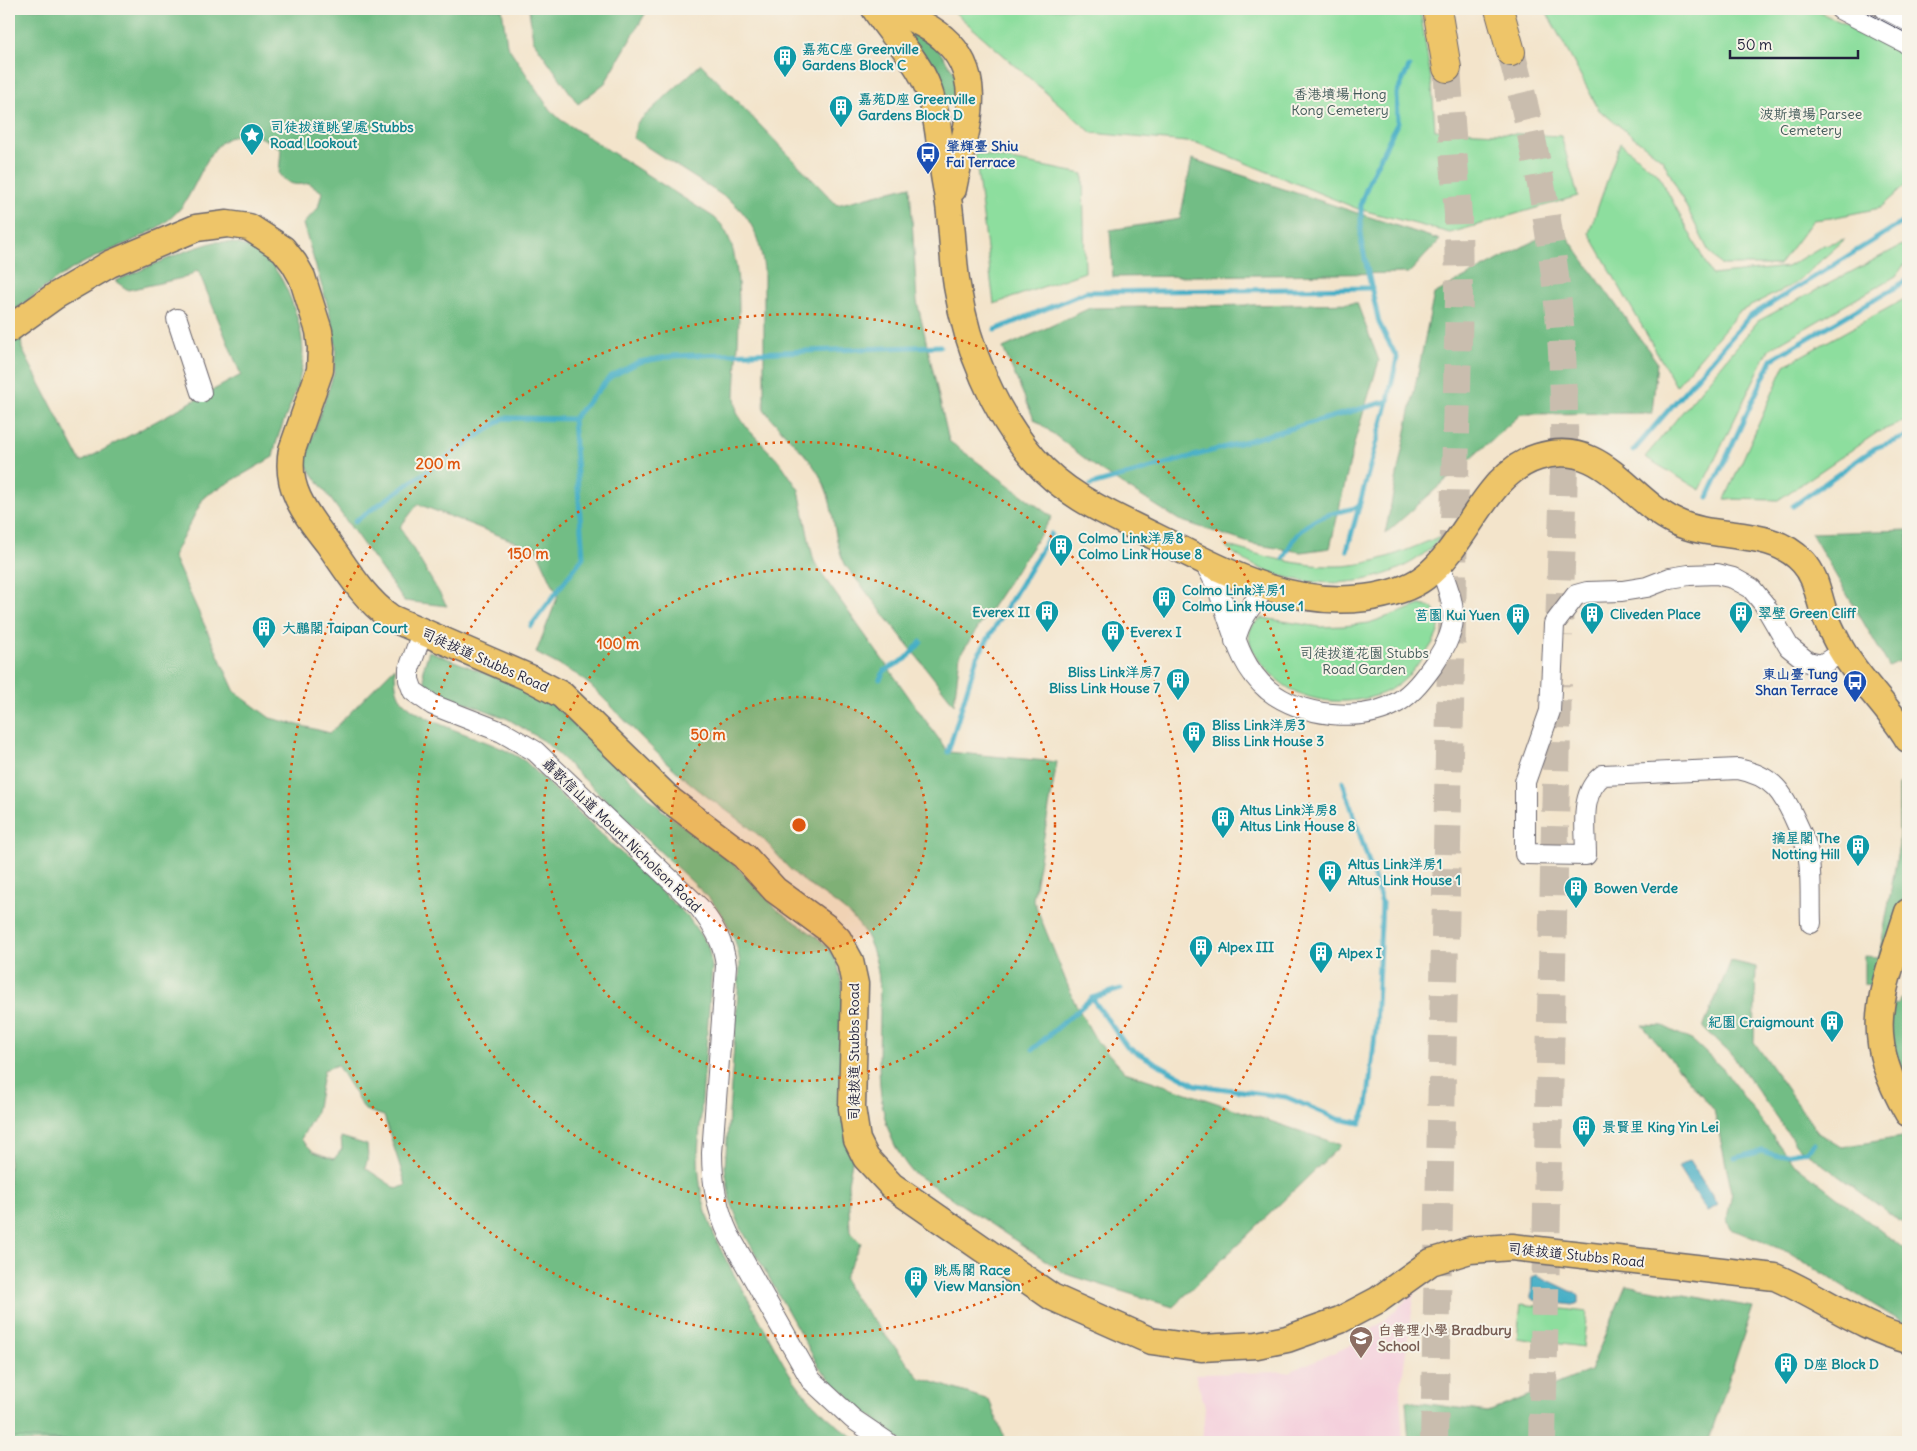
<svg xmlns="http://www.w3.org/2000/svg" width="1917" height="1451" viewBox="0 0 1917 1451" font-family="Delius,'LXGW WenKai TC',sans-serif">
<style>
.built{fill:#f4cfdc}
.green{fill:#8dde9e;stroke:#58806c}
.forest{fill:#72bd85;stroke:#4a7060;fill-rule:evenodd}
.water{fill:#47afc6;stroke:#346880}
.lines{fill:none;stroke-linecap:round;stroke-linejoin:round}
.stream{stroke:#47afc6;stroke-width:5}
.highway-tunnel{stroke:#c9bdae;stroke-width:28;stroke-dasharray:28 14;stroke-linecap:butt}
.minor-casing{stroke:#6b666d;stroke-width:22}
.major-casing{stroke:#6b666d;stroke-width:29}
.highway-casing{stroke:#6b666d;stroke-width:30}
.minor{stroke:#fff;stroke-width:20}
.major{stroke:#eec569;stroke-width:26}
.highway{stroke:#eec569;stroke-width:28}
.tram{stroke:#22223b;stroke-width:1}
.ring{fill:none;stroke:#de560e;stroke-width:2.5;stroke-dasharray:2.5 5}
.labels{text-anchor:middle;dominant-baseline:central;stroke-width:4;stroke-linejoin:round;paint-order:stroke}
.culture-label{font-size:14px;font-weight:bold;fill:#0d838f;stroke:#f7f3e8;text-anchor:start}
.park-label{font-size:14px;fill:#425a59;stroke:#f7f3e8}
.transit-label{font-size:14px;font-weight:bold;fill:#164399;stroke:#f7f3e8;text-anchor:start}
.street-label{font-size:14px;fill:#22223b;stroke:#f7f3e8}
.education-label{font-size:14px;font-weight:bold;fill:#785e54;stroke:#f7f3e8;text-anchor:start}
.centre{fill:#de560e;stroke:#f7f3e8;stroke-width:2.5}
.ring-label{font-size:15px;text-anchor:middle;font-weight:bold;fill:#de560e;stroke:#f7f3e8;stroke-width:4;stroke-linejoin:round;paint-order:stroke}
</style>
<rect width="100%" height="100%" fill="#f7f3e8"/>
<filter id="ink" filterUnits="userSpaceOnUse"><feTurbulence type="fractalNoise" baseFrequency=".02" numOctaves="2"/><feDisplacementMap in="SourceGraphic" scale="10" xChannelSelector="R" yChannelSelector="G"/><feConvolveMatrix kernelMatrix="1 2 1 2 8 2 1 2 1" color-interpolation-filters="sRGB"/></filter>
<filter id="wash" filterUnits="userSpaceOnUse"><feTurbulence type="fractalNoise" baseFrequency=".0096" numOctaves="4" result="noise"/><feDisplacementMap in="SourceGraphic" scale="20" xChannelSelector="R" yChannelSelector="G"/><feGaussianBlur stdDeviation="1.12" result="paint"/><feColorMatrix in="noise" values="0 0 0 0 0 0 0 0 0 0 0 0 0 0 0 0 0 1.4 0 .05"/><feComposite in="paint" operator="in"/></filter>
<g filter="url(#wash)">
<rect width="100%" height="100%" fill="#f3e4cb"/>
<path class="built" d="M1415 1291 1400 1392 1403 1442H1202L1205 1407 1195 1374 1288 1372 1347 1347 1385 1320Z"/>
<g class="green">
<path d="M951 9H1420L1432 86 1435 130 1561 136 1578 196 1450 233 1358 209 1197 143 1092 133Z"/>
<path d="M1545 9H1812L1879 39 1908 56V183L1880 208 1831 218 1813 220 1779 265H1721L1708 250 1663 160 1599 110Z"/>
<path d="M1620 143 1658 174 1712 275 1787 267 1824 245 1845 239 1796 283 1739 312 1676 386 1589 233Z"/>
<path d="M975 153 1083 174 1085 272 994 304Z"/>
<path d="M1908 242V259L1896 276 1769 349 1700 490 1645 457 1758 321Z"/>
<path d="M1908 297V420L1878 432 1778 500 1725 499 1785 365Z"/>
<path d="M1443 535C1394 597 1281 597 1224 545 1261 555 1298 567 1337 566 1373 566 1410 549 1443 535Z"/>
<path d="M1421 605 1433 608 1440 618C1441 636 1427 651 1417 665 1402 687 1383 696 1357 700 1336 703 1314 701 1294 691 1273 681 1226 634 1263 618L1320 627 1344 626 1369 623Z"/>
<path d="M1521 1304 1587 1312 1583 1347 1517 1338Z"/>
<path d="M9 1438 102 1441 9 1442Z"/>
</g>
<g class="forest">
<path d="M9 9H502L507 45 550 110 561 120 715 218C751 247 736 353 735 397L737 413 747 428 782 465 799 490 810 545 814 561 823 576 948 752 1057 762 1033 899 1074 1001 1096 1040 1125 1072 1341 1145 1173 1307 1066 1274 912 1172C873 1124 879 1071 880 1013 880 987 880 964 868 939 852 908 821 896 795 874 783 864 774 849 762 838 740 818 713 803 690 783 654 753 623 717 590 685L576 674 536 653 558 596 537 550 418 504 400 527 447 606 404 601 304 462 334 373 336 347 329 310 303 224 318 208 322 192 309 183C296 186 288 185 279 174L281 149C265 137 244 128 225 140 205 151 194 196 177 212 151 239 106 249 74 268 51 281 31 299 9 314Z"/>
<path d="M529 9H648L605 83 578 104 533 40Z"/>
<path d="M903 25 935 45 959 79 957 95 951 99H944Z"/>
<path d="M701 64 837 205 910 186 917 301 949 441 1052 517 960 655 954 704 846 566C832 540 836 511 824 484 811 454 782 435 764 409V269C760 241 753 219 731 201L633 138 637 123Z"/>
<path d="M1192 159 1440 240 1409 273 1113 277 1110 230 1180 219Z"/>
<path d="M1560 227 1657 362 1652 413 1521 414 1385 534 1434 294Z"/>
<path d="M214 242C259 240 279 266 293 305 300 325 305 344 302 366 298 397 278 426 273 457L204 497 173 556 235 692 270 718 330 733 395 667C395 678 395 692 402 700 425 727 493 738 526 762L688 917 708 946 712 967 698 1153C698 1224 728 1262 761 1322 773 1343 784 1368 800 1388 816 1409 838 1426 859 1442H102L9 1438V342L21 338 22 349 81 462 241 375 198 270 187 277 128 290 115 281 186 251ZM337 1065 365 1110 384 1116 406 1185 397 1189 365 1168 368 1157 367 1145 341 1137 342 1149 334 1159 314 1152 301 1139 316 1112 324 1070Z"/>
<path d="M1357 303 1379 361 1355 440 1330 548 1301 552 1252 544 1179 520 1101 471 1034 419 1003 348 1090 308Z"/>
<path d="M1908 530V657L1889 666 1811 533Z"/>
<path d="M429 651 525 689 555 706 662 810 735 865 779 911 818 938 828 947 838 965 842 984 854 1151 848 1183 850 1232 861 1243 844 1278 851 1293 920 1378 989 1400 1006 1442H903L861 1408 830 1379 818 1365 741 1228 730 1200 725 1167 740 966C738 938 726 919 709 898L544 741 508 719 439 692 425 683 423 670Z"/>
<path d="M1908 778V883L1878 986 1864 984V956L1879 957 1899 845V784Z"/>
<path d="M1731 961 1756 967 1754 1042 1818 1133 1841 1147 1908 1136V1227L1796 1145 1733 1056 1703 1028Z"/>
<path d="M1908 996V1102L1888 1025 1894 1003 1898 1004 1900 999Z"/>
<path d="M1642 1025 1663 1026 1693 1041 1723 1069 1791 1161 1908 1252V1326L1788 1252 1731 1229 1727 1220 1732 1192 1714 1110Z"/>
<path d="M1626 1285 1753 1307 1708 1442H1409L1406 1401 1488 1412 1590 1371Z"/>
</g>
<g class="water">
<path d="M1689 1160 1718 1205 1707 1212 1678 1167Z"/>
<path d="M1537 1275 1575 1293 1578 1296V1303L1573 1305 1533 1300 1531 1298 1532 1277Z"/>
</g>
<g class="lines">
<g class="stream">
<path d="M995 330 1086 292 1372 288"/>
<path d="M1633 451 1749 317 1908 219"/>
<path d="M1091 485 1388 401"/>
<path d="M1708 497 1772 359 1908 280"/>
<path d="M1793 506 1875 448 1908 436"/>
<path d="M355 521 504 418 573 419 610 377 639 362 673 356 940 346"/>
<path d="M1347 550 1388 401 1397 358 1379 323 1361 240V203L1372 174 1398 122 1397 93 1409 67"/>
<path d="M1284 558C1288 550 1292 540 1298 534 1312 516 1338 512 1359 507"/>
<path d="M531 626 583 557 573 419"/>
<path d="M880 679 884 671 906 659 921 642"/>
<path d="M948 752 977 657 1051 534"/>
<path d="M1092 998 1127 1047 1196 1085 1286 1097 1338 1119 1360 1123 1367 1107 1376 1026 1382 903 1343 782"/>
<path d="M1033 1049 1092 998 1121 989"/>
<path d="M1735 1158 1762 1151 1779 1156 1806 1151 1814 1144"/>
</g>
</g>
</g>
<g filter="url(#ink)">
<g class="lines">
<g class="highway-tunnel">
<path d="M1511 52C1535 142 1552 232 1560 325 1569 428 1561 533 1559 636"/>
<path d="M1434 1442 1459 297 1458 215 1447 68"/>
<path d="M1542 1442 1558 684"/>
</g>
<g class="minor-casing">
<g id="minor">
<path d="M1840 9 1908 44"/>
<path d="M1885 9 1908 21"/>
<path d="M177 319 201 392"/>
<path d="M1202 560C1232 601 1228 656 1268 690 1300 716 1362 724 1398 702 1413 693 1424 678 1434 664 1443 650 1452 636 1453 619 1454 600 1445 581 1439 564"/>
<path d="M422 633 409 669V680L413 691 433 705 502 732 535 751 699 907C713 925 724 942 726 966L712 1153C712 1182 716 1208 729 1235L811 1380 853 1419 887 1442"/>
<path d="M1235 641C1240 619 1252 605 1265 588"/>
<path d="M1811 923C1810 900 1812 875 1808 853 1806 842 1801 833 1797 824 1783 792 1773 776 1738 769L1603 775C1579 793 1586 827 1586 855L1525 854V782L1550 711 1554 624 1576 595 1587 592 1622 591 1647 587 1670 578 1689 575 1717 574 1733 578 1751 588 1764 604 1789 647 1808 662 1821 665 1842 652"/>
</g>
</g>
<g class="major-casing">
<g id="major">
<path d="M875 9C892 36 917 58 928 88 938 116 940 146 944 175 946 188 949 201 950 214 953 238 953 262 957 286 967 348 993 411 1034 459 1065 496 1112 515 1154 536 1221 569 1287 608 1365 598 1386 595 1408 590 1425 577 1468 544 1485 473 1538 457 1602 437 1627 499 1676 522 1716 541 1771 527 1803 562 1815 575 1817 590 1822 606 1826 621 1834 636 1841 649 1860 682 1889 707 1908 739"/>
<path d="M894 9C910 19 929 25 943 38 991 79 962 138 953 189"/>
<path d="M9 329 55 296 110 264 196 228 227 224 249 227 283 249 294 263 302 277 319 331 321 348 320 370 292 450C289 466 291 483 298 498 306 515 317 529 328 543 347 570 364 599 391 618L530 678 562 695 670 800 744 856 775 890 827 928 838 939 850 961 855 984 852 1108 857 1140 866 1158 892 1186 1052 1297 1151 1341 1201 1348 1257 1345 1287 1339 1340 1320 1378 1300 1431 1262 1470 1250 1512 1247 1775 1277C1821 1297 1860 1327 1908 1340"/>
<path d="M1908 912C1882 994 1860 1032 1908 1113"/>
</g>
</g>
<g class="highway-casing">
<g id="highway">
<path d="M1437 9 1447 68"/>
<path d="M1499 9 1511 52"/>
</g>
</g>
<use href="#minor" class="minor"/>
<use href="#major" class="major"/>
<use href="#highway" class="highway"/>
<path class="tram" d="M1860 9 1908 34"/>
</g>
</g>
<circle cx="799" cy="825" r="128" fill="#de560e" fill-opacity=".12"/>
<g class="ring">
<circle cx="799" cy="825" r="128"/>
<circle cx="799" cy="825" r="256"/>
<circle cx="799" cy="825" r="383"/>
<circle cx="799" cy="825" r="511"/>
</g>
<defs>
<g id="building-pin" transform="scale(1.25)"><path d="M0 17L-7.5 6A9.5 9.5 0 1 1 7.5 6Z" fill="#0f9aa8" stroke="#f7f3e8"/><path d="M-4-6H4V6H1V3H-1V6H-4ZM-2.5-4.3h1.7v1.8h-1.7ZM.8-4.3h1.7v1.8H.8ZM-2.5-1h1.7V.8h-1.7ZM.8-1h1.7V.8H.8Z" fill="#fff"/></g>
<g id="sight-pin" transform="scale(1.25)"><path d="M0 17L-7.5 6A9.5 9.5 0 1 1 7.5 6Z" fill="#0f9aa8" stroke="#f7f3e8"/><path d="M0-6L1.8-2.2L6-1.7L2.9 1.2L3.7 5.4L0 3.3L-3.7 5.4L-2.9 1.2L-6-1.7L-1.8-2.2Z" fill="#fff"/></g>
<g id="bus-pin" transform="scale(1.25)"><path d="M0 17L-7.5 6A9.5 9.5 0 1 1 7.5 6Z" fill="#1a4fb4" stroke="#f7f3e8"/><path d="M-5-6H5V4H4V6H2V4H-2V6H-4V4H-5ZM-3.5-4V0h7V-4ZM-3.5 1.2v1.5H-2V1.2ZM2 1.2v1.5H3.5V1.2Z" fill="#fff"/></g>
<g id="school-pin" transform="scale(1.25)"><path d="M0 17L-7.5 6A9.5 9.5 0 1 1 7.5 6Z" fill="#8d6e63" stroke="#f7f3e8"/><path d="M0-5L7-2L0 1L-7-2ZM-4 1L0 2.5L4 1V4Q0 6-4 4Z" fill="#fff"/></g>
</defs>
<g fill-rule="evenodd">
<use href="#building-pin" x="785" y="57"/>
<use href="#building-pin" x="841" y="107"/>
<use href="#sight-pin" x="252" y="135"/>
<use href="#bus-pin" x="928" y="154"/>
<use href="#building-pin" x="1061" y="546"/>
<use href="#building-pin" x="1164" y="598"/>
<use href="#building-pin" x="1047" y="612"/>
<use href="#building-pin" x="1741" y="613"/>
<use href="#building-pin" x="1592" y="614"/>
<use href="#building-pin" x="1518" y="615"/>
<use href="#building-pin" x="264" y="628"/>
<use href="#building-pin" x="1113" y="632"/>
<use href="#building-pin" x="1178" y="680"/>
<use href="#bus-pin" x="1855" y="682"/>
<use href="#building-pin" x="1194" y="733"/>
<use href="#building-pin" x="1223" y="818"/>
<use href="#building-pin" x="1858" y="846"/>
<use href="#building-pin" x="1330" y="872"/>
<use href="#building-pin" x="1576" y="888"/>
<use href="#building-pin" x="1201" y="947"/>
<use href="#building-pin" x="1321" y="953"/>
<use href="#building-pin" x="1832" y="1022"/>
<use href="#building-pin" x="1584" y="1127"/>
<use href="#building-pin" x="916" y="1278"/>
<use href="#school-pin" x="1361" y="1338"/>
<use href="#building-pin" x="1786" y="1364"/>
</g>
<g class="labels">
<g class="culture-label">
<text x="802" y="49">嘉苑C座 Greenville<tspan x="802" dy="16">Gardens Block C</tspan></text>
<text x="858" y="99">嘉苑D座 Greenville<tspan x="858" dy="16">Gardens Block D</tspan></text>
<text x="270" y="127">司徒拔道眺望處 Stubbs<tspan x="270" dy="16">Road Lookout</tspan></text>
<text x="1078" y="538">Colmo Link洋房8<tspan x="1078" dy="16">Colmo Link House 8</tspan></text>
<text x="1182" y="590">Colmo Link洋房1<tspan x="1182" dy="16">Colmo Link House 1</tspan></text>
<text x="1030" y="612" text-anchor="end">Everex II</text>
<text x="1758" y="613">翠壁 Green Cliff</text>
<text x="1610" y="614">Cliveden Place</text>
<text x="1500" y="615" text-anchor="end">莒園 Kui Yuen</text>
<text x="282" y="628">大鵬閣 Taipan Court</text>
<text x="1130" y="632">Everex I</text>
<text x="1160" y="672" text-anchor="end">Bliss Link洋房7<tspan x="1160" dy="16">Bliss Link House 7</tspan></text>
<text x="1212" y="725">Bliss Link洋房3<tspan x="1212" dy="16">Bliss Link House 3</tspan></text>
<text x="1240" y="810">Altus Link洋房8<tspan x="1240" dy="16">Altus Link House 8</tspan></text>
<text x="1840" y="838" text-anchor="end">摘星閣 The<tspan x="1840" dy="16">Notting Hill</tspan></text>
<text x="1348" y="864">Altus Link洋房1<tspan x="1348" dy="16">Altus Link House 1</tspan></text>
<text x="1594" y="888">Bowen Verde</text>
<text x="1218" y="947">Alpex III</text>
<text x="1338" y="953">Alpex I</text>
<text x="1814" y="1022" text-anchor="end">紀園 Craigmount</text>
<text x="1602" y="1127">景賢里 King Yin Lei</text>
<text x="934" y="1270">眺馬閣 Race<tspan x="934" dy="16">View Mansion</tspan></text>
<text x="1804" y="1364">D座 Block D</text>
</g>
<g class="park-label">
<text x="1340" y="94">香港墳場 Hong<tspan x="1340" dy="16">Kong Cemetery</tspan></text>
<text x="1811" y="114">波斯墳場 Parsee<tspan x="1811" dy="16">Cemetery</tspan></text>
<text x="1364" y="653">司徒拔道花園 Stubbs<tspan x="1364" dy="16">Road Garden</tspan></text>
</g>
<g class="transit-label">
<text x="946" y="146">肇輝臺 Shiu<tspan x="946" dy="16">Fai Terrace</tspan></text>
<text x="1838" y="674" text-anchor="end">東山臺 Tung<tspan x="1838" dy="16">Shan Terrace</tspan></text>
</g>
<g class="street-label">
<text transform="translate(485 660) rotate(24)">司徒拔道 Stubbs Road</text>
<text transform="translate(622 835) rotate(44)">聶歌信山道 Mount Nicholson Road</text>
<text transform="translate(854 1052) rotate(-90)">司徒拔道 Stubbs Road</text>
<text transform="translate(1576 1255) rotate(6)">司徒拔道 Stubbs Road</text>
</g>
<g class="education-label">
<text x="1378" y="1330">白普理小學 Bradbury<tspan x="1378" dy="16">School</tspan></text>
</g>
</g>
<circle cx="799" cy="825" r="8" class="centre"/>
<g class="ring-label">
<text x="438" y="469">200 m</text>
<text x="528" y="559">150 m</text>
<text x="618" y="649">100 m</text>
<text x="708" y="740">50 m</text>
</g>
<rect width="1917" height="1451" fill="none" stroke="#f7f3e8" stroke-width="30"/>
<path d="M1730 50v8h128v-8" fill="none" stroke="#22223b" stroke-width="2.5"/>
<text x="1737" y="50" font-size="15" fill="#22223b" stroke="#f7f3e8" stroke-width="4" paint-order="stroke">50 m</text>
</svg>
